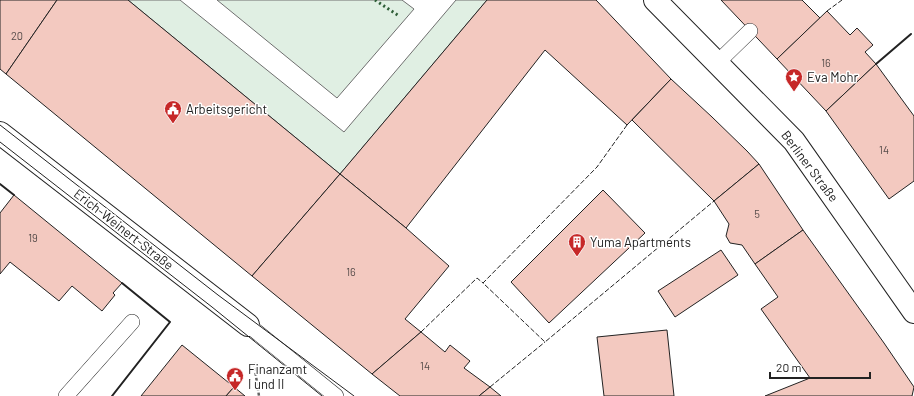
<svg xmlns="http://www.w3.org/2000/svg" width="914" height="396" viewBox="0 0 914 396" font-family="Barlow,sans-serif">
<style>
.green{fill:#e0efe3;stroke:#6f6f6f}
.building{fill:#f3c9c0;stroke:#222}
.lines{fill:none;stroke-linecap:round;stroke-linejoin:round}
.service-casing{stroke:#222;stroke-width:16}
.minor-casing{stroke:#222;stroke-width:24}
.secondary-casing{stroke:#222;stroke-width:24}
.path{stroke:#646464;stroke-width:2.5;stroke-dasharray:3 2;stroke-linecap:butt}
.service{stroke:#fff;stroke-width:15}
.minor{stroke:#fff;stroke-width:22}
.secondary{stroke:#fff;stroke-width:22}
.tram{stroke:#222;stroke-width:1}
.hedge{stroke:#2f5e38;stroke-width:3;stroke-dasharray:2 3;stroke-linecap:butt}
.fence{stroke:#222;stroke-width:1;stroke-dasharray:5 2;stroke-linecap:butt}
.wall{stroke:#222;stroke-width:2}
.labels{text-anchor:middle;dominant-baseline:central;stroke-width:3;stroke-linejoin:round;paint-order:stroke}
.number-label{font-size:11px;fill:#564c4a}
.poi-label{font-size:13px;fill:#222;stroke:#fff;text-anchor:start}
.street-label{font-size:13px;fill:#222;stroke:#fff}
</style>
<rect width="100%" height="100%" fill="#fff"/>
<g class="green">
<path d="M128 0H180L344 132 456 0H487L340 174Z"/>
<path d="M217 0H402L414 9 337 98Z"/>
</g>
<g class="building">
<path d="M0 0H57L6 74 0 69Z"/>
<path d="M57 0H128L340 174 252 276 6 74Z"/>
<path d="M487 0H596L671 79 627 125 545 50 406 228 340 174Z"/>
<path d="M721 0H802L820 18 777 59Z"/>
<path d="M827 11 850 35 857 28 873 45 865 52 876 64 826 111 777 59Z"/>
<path d="M876 64 914 116V181L889 199 826 111Z"/>
<path d="M671 79 712 117 747 151 759 164 714 201 632 120Z"/>
<path d="M759 164 803 230 755 264 742 245 730 243 726 236 729 224 714 201Z"/>
<path d="M340 174 406 228 449 266 405 319 421 332 372 374 252 276Z"/>
<path d="M603 190 645 233 549 323 511 282Z"/>
<path d="M14 195 122 283 113 293 115 295 102 311 72 286 59 301 10 262 0 274V213Z"/>
<path d="M803 230 884 343 914 387 912 396H765L810 378 761 309 778 297 755 264Z"/>
<path d="M721 250 738 275 675 317 658 291Z"/>
<path d="M667 330 674 396H604L597 337Z"/>
<path d="M421 332 445 352 450 345 470 361 464 368 490 387 479 396H400L372 374Z"/>
<path d="M182 345 234 387 226 396H141Z"/>
<path d="M234 387 245 396H226Z"/>
<path d="M490 387 501 396H479Z"/>
</g>
<g class="lines">
<g class="service-casing">
<g id="service">
<path d="M717 63 750 31"/>
<path d="M248 325 336 396"/>
<path d="M66 396 132 322"/>
</g>
</g>
<g class="minor-casing">
<path id="minor" d="M0 133 248 325"/>
</g>
<g class="secondary-casing">
<path id="secondary" d="M655 0 794 141 914 312"/>
</g>
<path class="path" d="M254 363 259 396"/>
<use href="#service" class="service"/>
<use href="#minor" class="minor"/>
<use href="#secondary" class="secondary"/>
<g class="tram">
<path d="M0 125 218 295 354 396"/>
<path d="M0 142 212 307 322 396"/>
</g>
<path class="hedge" d="M375 0 399 16"/>
<g class="fence">
<path d="M827 11 842 0"/>
<path d="M627 125 597 167 483 283 545 342 714 201"/>
<path d="M421 332 477 278 483 283"/>
<path d="M490 387 545 342"/>
</g>
<g class="wall">
<path d="M876 64 911 34"/>
<path d="M0 184 14 195"/>
<path d="M112 396 170 322 122 283"/>
</g>
</g>
<defs>
<g id="sight-pin" transform="scale(0.9)"><path d="M0 17L-7.5 6A9.5 9.5 0 1 1 7.5 6Z" fill="#c62828" stroke="#fff"/><path d="M0-6L1.8-2.2L6-1.7L2.9 1.2L3.7 5.4L0 3.3L-3.7 5.4L-2.9 1.2L-6-1.7L-1.8-2.2Z" fill="#fff"/></g>
<g id="civic-pin" transform="scale(0.9)"><path d="M0 17L-7.5 6A9.5 9.5 0 1 1 7.5 6Z" fill="#c62828" stroke="#fff"/><path d="M-.6-6.5H3V-4.5H.6V-3L4-1V1h2V6H-6V1h2V-1L-.6-3ZM-1.2 2.5V6h2.4V2.5Z" fill="#fff"/></g>
<g id="building-pin" transform="scale(0.9)"><path d="M0 17L-7.5 6A9.5 9.5 0 1 1 7.5 6Z" fill="#c62828" stroke="#fff"/><path d="M-4-6H4V6H1V3H-1V6H-4ZM-2.5-4.3h1.7v1.8h-1.7ZM.8-4.3h1.7v1.8H.8ZM-2.5-1h1.7V.8h-1.7ZM.8-1h1.7V.8H.8Z" fill="#fff"/></g>
</defs>
<g fill-rule="evenodd">
<use href="#sight-pin" x="794" y="77"/>
<use href="#civic-pin" x="173" y="109"/>
<use href="#building-pin" x="577" y="242"/>
<use href="#civic-pin" x="235" y="376"/>
</g>
<g class="labels">
<g class="number-label">
<text x="17" y="35">20</text>
<text x="826" y="62">16</text>
<text x="884" y="149">14</text>
<text x="757" y="213">5</text>
<text x="33" y="237">19</text>
<text x="351" y="271">16</text>
<text x="425" y="365">14</text>
</g>
<g class="poi-label">
<text x="807" y="77">Eva Mohr</text>
<text x="186" y="109">Arbeitsgericht</text>
<text x="590" y="242">Yuma Apartments</text>
<text x="248" y="369">Finanzamt<tspan x="248" dy="15">I und II</tspan></text>
</g>
<g class="street-label">
<text transform="translate(810 166) rotate(53)">Berliner Straße</text>
<text transform="translate(124 229) rotate(38)">Erich-Weinert-Straße</text>
</g>
</g>
<path d="M770 372v6h100v-6" fill="none" stroke="#222222" stroke-width="2"/>
<text x="776" y="372" font-size="12" fill="#222222" stroke="#ffffff" stroke-width="3" paint-order="stroke">20 m</text>
</svg>
